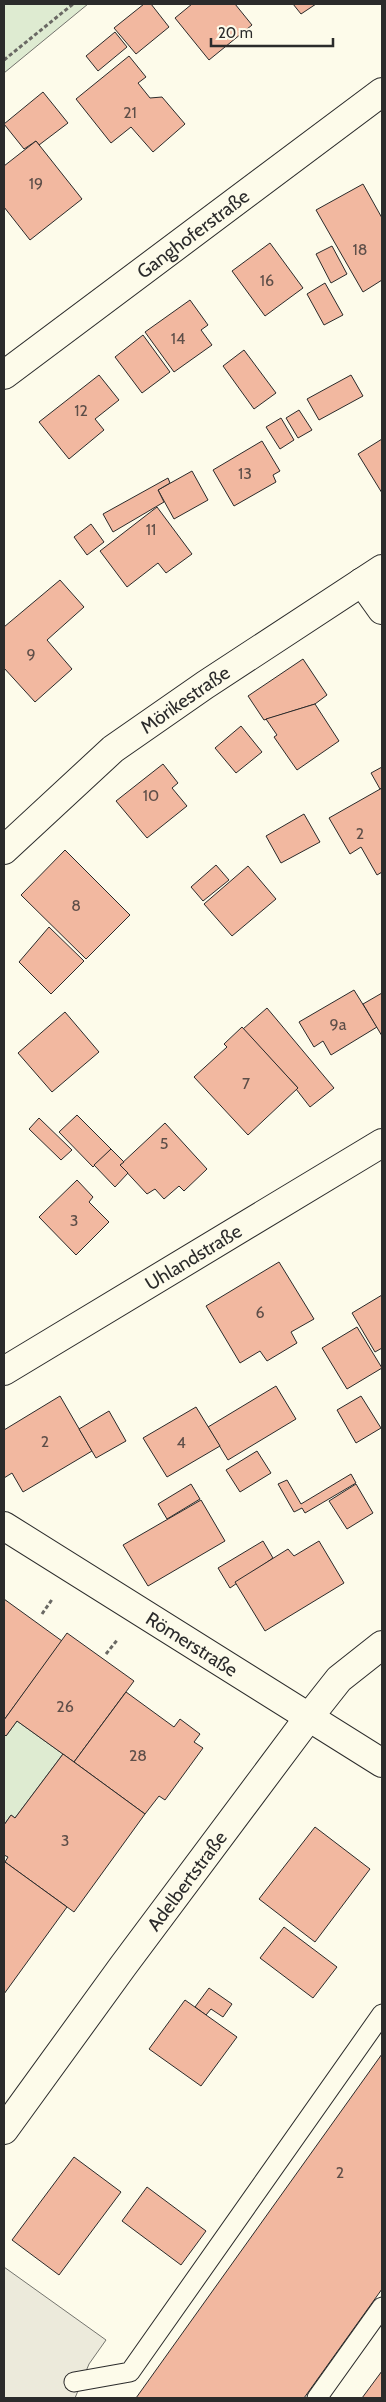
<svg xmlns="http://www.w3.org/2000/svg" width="386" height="2402" viewBox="0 0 386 2402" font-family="Cabin,sans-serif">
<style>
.green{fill:#deebd1;stroke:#74746e}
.parking{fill:#eceadb;stroke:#74746e}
.building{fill:#f2b8a0;stroke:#2b2b2b}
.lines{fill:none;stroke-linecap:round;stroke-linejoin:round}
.service-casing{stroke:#2b2b2b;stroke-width:21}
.minor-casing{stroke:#2b2b2b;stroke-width:30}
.path{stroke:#6a6964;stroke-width:3;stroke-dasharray:4 2.5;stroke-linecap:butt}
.service{stroke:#fdfbea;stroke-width:19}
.minor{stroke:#fdfbea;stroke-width:28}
.labels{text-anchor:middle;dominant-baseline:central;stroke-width:4;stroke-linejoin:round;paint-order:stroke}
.number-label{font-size:16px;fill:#5d4e48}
.street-label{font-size:19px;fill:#2b2b2b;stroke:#fdfbea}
</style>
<rect width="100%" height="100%" fill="#fdfbea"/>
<g class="green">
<path d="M4 4H88L4 73Z"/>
<path d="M17 1721 63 1754 15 1818 11 1815 4 1825V1734L6 1736Z"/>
</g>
<path class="parking" d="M4 2267 106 2340 89 2364 75 2398H4Z"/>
<g class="building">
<path d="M144 4H151L169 27 136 54 114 28Z"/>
<path d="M192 4H235L252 25 209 60 175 18Z"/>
<path d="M293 4H316L301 14Z"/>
<path d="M115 32 127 47 98 71 86 56Z"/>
<path d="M129 56 146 77 138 83 150 98 162 97 185 124 153 152 131 127 111 143 76 99Z"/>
<path d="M43 92 68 123 39 145 36 141 24 149 4 124Z"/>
<path d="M36 141 82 199 30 240 4 207V166Z"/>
<path d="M363 184 382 218V280L363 292 316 210Z"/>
<path d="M270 243 303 288 265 316 232 271Z"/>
<path d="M332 246 347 274 331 283 316 254Z"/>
<path d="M325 283 343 315 324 325 307 294Z"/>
<path d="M190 300 208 325 201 330 212 345 174 372 145 332Z"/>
<path d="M143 335 170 372 142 393 115 357Z"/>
<path d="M244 350 276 393 254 409 223 366Z"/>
<path d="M99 375 119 400 95 419 104 430 69 459 39 422Z"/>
<path d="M351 375 363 396 319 420 307 399Z"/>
<path d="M299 410 312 430 298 438 286 418Z"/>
<path d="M281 418 294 440 280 449 266 427Z"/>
<path d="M382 439V493L358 454Z"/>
<path d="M262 441 280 471 273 475 276 482 234 506 213 470Z"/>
<path d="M192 471 208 500 174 519 158 490Z"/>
<path d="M168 478 170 483 158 490 164 502 113 532 103 514Z"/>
<path d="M157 507 192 554 166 573 158 563 127 587 100 551Z"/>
<path d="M91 524 104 542 87 555 74 537Z"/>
<path d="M60 580 84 607 47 640 72 669 35 702 4 668V627Z"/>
<path d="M303 659 327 695 315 704 264 720 248 696Z"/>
<path d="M315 704 339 741 297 770 274 737 277 735 266 719Z"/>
<path d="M241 726 262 752 236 773 215 748Z"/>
<path d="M163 764 178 783 172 788 187 806 147 838 116 801Z"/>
<path d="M382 767V788L380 789 371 773Z"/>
<path d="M382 788V872L377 875 361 847 350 854 329 818Z"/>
<path d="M304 814 320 842 281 863 266 836Z"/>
<path d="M65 850 130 915 86 959 21 895Z"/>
<path d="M216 865 229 880 203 901 191 887Z"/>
<path d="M248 866 276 899 232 936 204 904Z"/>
<path d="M49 927 84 961 51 994 19 962Z"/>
<path d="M354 990 377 1027 331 1055 323 1041 314 1047 299 1022Z"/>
<path d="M382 993V1036L363 1004Z"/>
<path d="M267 1008 334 1088 310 1107 296 1089 298 1088 243 1029Z"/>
<path d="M65 1012 99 1052 52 1092 18 1053Z"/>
<path d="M242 1027 298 1088 248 1135 194 1077 227 1047 224 1044Z"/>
<path d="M77 1115 111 1149 93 1167 59 1132Z"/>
<path d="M39 1118 72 1150 61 1160 29 1129Z"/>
<path d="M165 1123 207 1169 184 1191 179 1186 164 1199 155 1189 147 1194 120 1165Z"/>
<path d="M111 1149 124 1162 120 1165 128 1173 115 1187 94 1165Z"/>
<path d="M77 1180 93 1197 89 1202 109 1222 76 1255 39 1217Z"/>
<path d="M279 1262 314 1319 291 1332 297 1343 267 1361 260 1351 240 1363 206 1306Z"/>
<path d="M382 1295V1348L375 1352 352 1313Z"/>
<path d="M357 1327 382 1368 347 1389 322 1348Z"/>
<path d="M276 1386 296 1419 228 1460 208 1427Z"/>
<path d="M60 1396 92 1451 23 1492 12 1473 4 1478V1430Z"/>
<path d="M361 1396 381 1428 356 1443 337 1410Z"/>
<path d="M196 1407 220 1446 167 1477 143 1438Z"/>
<path d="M109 1411 126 1441 96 1458 79 1429Z"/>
<path d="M257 1451 271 1473 240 1492 226 1470Z"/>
<path d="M351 1474 356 1483 305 1513 302 1508 294 1512 278 1484 287 1480 301 1504Z"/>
<path d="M191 1484 200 1499 167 1519 158 1504Z"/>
<path d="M356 1484 373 1513 347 1529 329 1501Z"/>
<path d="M201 1500 225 1541 148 1586 123 1545Z"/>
<path d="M263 1541 273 1558 230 1588 218 1568Z"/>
<path d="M319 1541 344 1583 265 1631 235 1582 288 1549 294 1556Z"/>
<path d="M4 1599 62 1641 4 1720Z"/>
<path d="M67 1633 134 1681 74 1762 17 1721 6 1736 4 1734V1720Z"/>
<path d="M126 1692 174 1727 180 1719 200 1734 194 1742 203 1748 165 1800 159 1796 145 1814 74 1762Z"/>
<path d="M63 1754 145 1814 74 1912 5 1862 8 1857 4 1855V1825L11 1815 15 1818Z"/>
<path d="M315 1827 370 1869 315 1942 259 1899Z"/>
<path d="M5 1862 67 1907 4 1994V1863Z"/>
<path d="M284 1927 337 1967 313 1998 260 1958Z"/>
<path d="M209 1988 232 2004 223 2017 211 2009 206 2015 195 2007Z"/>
<path d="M185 2000 237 2037 201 2086 149 2049Z"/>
<path d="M382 2054V2289L304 2398H136Z"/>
<path d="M74 2157 121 2192 59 2275 12 2240Z"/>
<path d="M147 2187 206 2231 181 2265 122 2221Z"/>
<path d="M382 2371V2398H362Z"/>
</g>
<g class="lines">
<g class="service-casing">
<g id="service">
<path d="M74 2382 130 2372 382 2014"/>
<path d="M317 2398 382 2307"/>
</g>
</g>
<g class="minor-casing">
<g id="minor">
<path id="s1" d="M4 375 382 92"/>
<path d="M362 582 382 610"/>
<path id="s2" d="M4 850 113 749 205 685 382 569"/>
<path id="s3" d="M4 1371 382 1143"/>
<path id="s4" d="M4 1526 382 1763"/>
<path id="s5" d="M4 2130 123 1966 309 1717 339 1679 382 1645"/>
</g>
</g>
<g class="path">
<path d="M4 60 73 4"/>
<path d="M42 1614 53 1598"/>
<path d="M106 1654 118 1639"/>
</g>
<use href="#service" class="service"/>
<use href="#minor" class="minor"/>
</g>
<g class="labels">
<g class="number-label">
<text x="130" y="112">21</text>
<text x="36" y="183">19</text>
<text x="360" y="249">18</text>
<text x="267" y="280">16</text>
<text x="178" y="338">14</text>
<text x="81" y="410">12</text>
<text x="245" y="473">13</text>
<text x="151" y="529">11</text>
<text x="31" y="654">9</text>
<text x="151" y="795">10</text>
<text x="360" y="833">2</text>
<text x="76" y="905">8</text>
<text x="338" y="1024">9a</text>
<text x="246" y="1083">7</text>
<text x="164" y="1143">5</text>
<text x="74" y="1220">3</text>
<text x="260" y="1312">6</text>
<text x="45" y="1441">2</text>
<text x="181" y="1442">4</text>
<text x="65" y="1706">26</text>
<text x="138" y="1755">28</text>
<text x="65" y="1840">3</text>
<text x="340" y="2172">2</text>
</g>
<g class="street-label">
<text stroke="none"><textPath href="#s1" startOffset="236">Ganghoferstraße</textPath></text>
<text stroke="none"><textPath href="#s2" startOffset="236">Mörikestraße</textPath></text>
<text stroke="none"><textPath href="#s3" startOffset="221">Uhlandstraße</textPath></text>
<text stroke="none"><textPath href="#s4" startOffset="222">Römerstraße</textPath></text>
<text stroke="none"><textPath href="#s5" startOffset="309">Adelbertstraße</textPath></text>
</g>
</g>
<rect width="386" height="2402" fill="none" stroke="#2b2b2b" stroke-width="10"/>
<path d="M211 38v8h122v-8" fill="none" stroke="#2b2b2b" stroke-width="2.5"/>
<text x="218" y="38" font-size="15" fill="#2b2b2b" stroke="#fdfbea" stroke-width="4" paint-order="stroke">20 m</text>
</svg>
